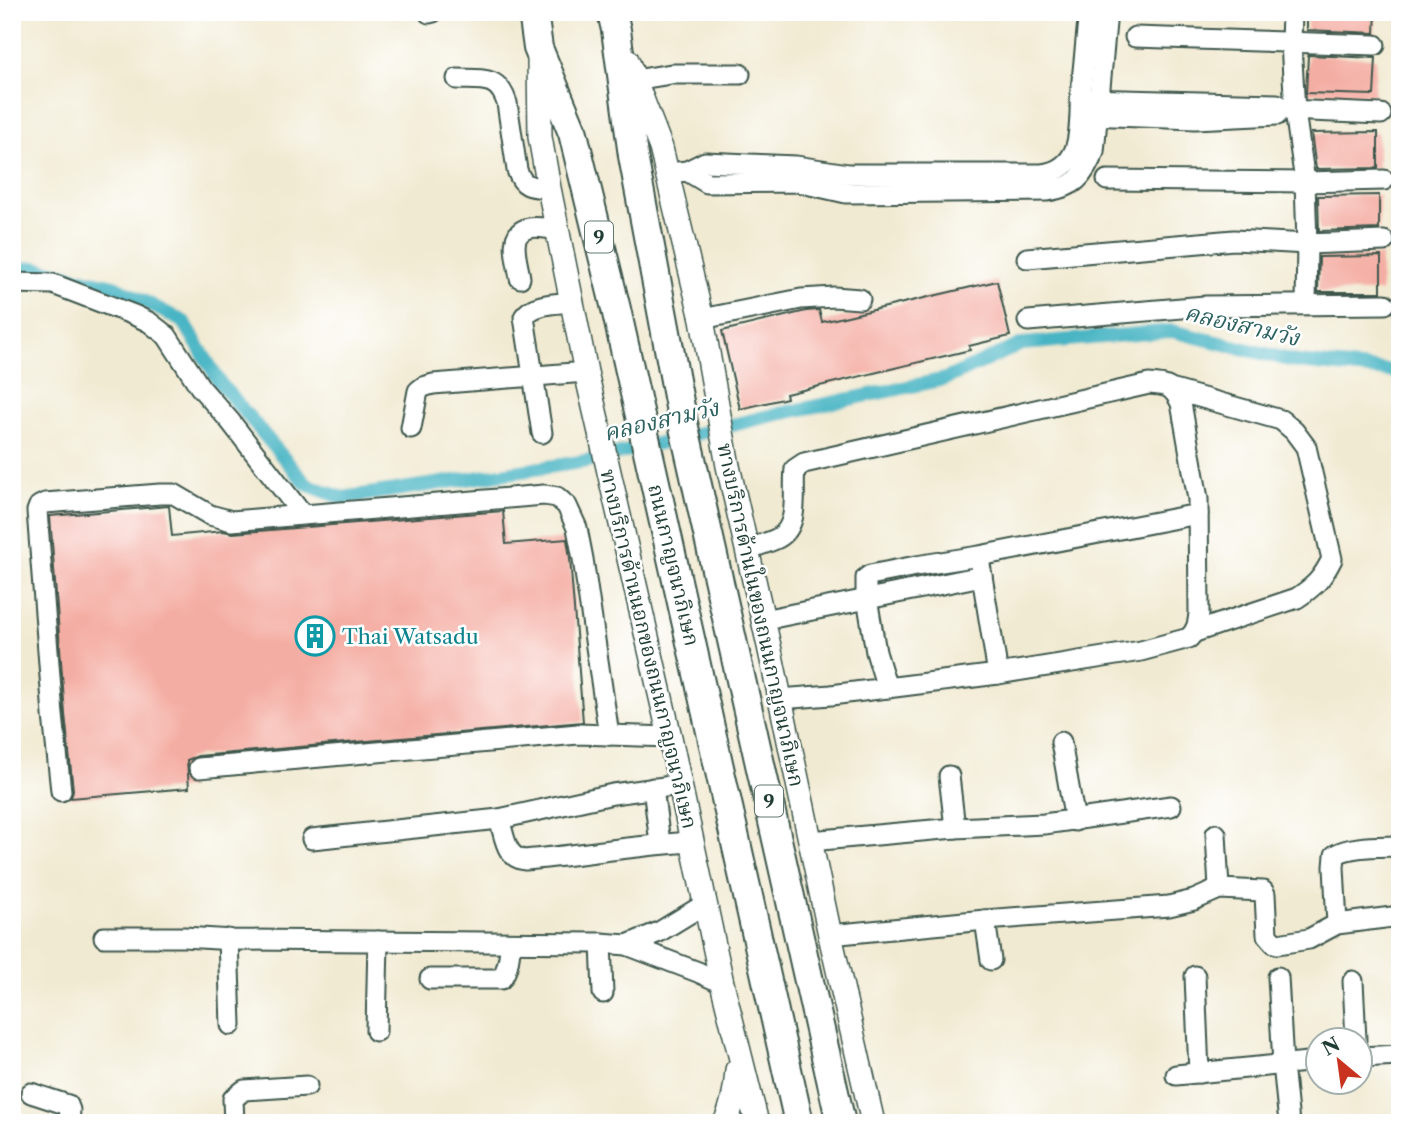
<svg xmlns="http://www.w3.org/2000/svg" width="1412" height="1135" viewBox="0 0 1412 1135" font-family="'Libre Caslon Text','Noto Serif Thai',serif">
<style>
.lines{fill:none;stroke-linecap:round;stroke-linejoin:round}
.canal{stroke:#48b5c4;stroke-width:14}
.building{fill:#f4ada3}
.minor-casing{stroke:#3e574c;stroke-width:23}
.major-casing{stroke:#3e574c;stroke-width:26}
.highway-casing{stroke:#3e574c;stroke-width:32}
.minor{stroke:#fff;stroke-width:19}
.major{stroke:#fff;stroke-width:23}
.highway{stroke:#fff;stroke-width:28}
.labels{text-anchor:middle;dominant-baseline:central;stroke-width:5;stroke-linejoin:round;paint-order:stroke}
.shield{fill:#fff;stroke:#627771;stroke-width:2}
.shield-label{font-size:19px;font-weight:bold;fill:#1f3d34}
.street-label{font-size:21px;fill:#1f3d34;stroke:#fff}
.culture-label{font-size:21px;fill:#0d838f;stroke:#fff;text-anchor:start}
.water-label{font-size:23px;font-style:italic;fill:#2b615f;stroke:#fff}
</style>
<rect width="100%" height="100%" fill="#fff"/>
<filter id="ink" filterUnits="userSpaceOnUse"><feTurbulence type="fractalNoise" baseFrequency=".0143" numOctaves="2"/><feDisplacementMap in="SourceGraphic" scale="14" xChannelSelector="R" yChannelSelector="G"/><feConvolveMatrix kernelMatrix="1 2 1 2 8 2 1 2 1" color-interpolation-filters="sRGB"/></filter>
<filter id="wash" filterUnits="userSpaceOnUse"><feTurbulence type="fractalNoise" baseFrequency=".00686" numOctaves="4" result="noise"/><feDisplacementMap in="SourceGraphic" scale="28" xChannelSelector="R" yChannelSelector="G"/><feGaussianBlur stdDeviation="1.57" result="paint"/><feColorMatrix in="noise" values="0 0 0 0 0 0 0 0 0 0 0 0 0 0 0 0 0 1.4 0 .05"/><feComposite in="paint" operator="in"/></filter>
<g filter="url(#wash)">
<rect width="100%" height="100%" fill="#f1ead2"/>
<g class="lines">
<path class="canal" d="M12 270 35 268 114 286 184 322 220 383 306 484 342 498 587 461 769 416 945 379 1022 344 1172 331 1298 362 1400 372"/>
</g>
<g id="blocks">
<g class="building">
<path d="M1336 12H1376L1375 33 1307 30V13L1336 14Z"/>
<path d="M1308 55 1376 58 1374 95 1306 93Z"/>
<path d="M1378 132V168L1316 169 1311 133Z"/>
<path d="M1379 195V229L1319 231 1318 196Z"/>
<path d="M1381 256V292H1318L1319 257Z"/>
<path d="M997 281 1010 336 969 346 970 350 786 394 787 398 740 409 722 331 806 311 819 310 822 322Z"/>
<path d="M169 506 172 536 223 531 233 533 503 511 506 544 567 539 570 558 583 722 198 756 187 760 189 788 71 798 73 790 65 714 50 516Z"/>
</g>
</g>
</g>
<g filter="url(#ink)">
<use href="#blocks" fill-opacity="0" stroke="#3e574c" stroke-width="2"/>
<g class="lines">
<g class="minor-casing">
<g id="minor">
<path d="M1292 12 1291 43 1295 111 1305 182 1307 244 1306 304"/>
<path d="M429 13 433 12"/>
<path d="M1135 37 1375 45"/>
<path d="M457 79C482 80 498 75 507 103L517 170C523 188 532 187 549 188"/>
<path d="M635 80 671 74H740"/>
<path d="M1086 99 1277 104 1287 110 1381 114"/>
<path d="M1086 115 1195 119 1277 115"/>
<path d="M687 171 707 183 797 182 846 193 1047 191C1076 187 1082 178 1094 152L1107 12"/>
<path d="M678 172 687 171 705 162 796 166 848 174H1042C1087 168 1078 122 1081 89 1084 64 1086 38 1089 12"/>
<path d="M1107 180 1305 182 1384 180"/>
<path d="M1027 258 1234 240 1307 244 1384 241"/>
<path d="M520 278C518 262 506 233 529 228 537 226 549 229 557 229"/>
<path d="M12 283 53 284 134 315 149 322 167 336 200 387 230 421 302 514"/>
<path d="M702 319 801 299 834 297 860 299"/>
<path d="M1028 321 1205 306 1385 304"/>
<path d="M1174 390 1281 420 1294 431 1306 447 1332 559C1322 579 1315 586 1297 598L1195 632"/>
<path d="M411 428 418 391 423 387 433 384 586 372"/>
<path d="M542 433 524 317C533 303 556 304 572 302"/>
<path d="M746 550C756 546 768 543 778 538 801 526 792 490 795 469L804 463 1149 384C1167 385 1172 386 1181 403L1198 499 1199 613C1198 623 1197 630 1189 638L1141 651 998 674 831 695 780 699"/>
<path d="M980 564 998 674"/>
<path d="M763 620 982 576"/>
<path d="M887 688 876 652 866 592V578L870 575 916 566 979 556 1198 514"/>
<path d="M1061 742 1075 821"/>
<path d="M199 768 578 734 670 737"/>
<path d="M949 776 955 828"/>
<path d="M653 788 660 843"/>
<path d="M61 791 53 715 37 511 39 506 45 503 160 494H174L210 515 232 521 544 495 557 497 567 506 577 528 583 559 609 735"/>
<path d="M499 819C505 836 505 858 525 860 581 855 637 845 693 842"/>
<path d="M1216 834 1219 889"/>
<path d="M312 839 499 819 613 794 679 785"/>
<path d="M810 841 955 828 1044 824 1171 806"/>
<path d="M985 920 991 960"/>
<path d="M1337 924 1334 867 1335 855C1350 845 1382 847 1400 846"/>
<path d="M830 935 985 920 1169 906 1194 900 1219 889 1263 891 1265 894 1267 935 1274 943 1278 944 1309 939 1337 924 1400 916"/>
<path d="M104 937H184L233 940 601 943 627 945 698 972 722 983"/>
<path d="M228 939 231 1025"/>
<path d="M601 943 603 993"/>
<path d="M627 945 659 932 705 904"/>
<path d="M1195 976 1199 1073"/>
<path d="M1278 977 1283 1064 1289 1123"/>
<path d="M430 979H501C509 969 509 955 511 943"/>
<path d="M1353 981 1356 1040"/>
<path d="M376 1031 378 941"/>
<path d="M1360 1057 1400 1055"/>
<path d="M1176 1075 1318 1061"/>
<path d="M31 1093 68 1105 70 1110 69 1123"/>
<path d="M234 1123 233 1099 244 1090 307 1086"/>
</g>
</g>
<g class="major-casing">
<g id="major">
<path d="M539 58 540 137 549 188 586 372 670 737 722 983 757 1123"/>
<path d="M627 60 661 148 702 319 728 466 769 646 830 935 873 1123"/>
<path d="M725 1123C733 1106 736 1088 737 1070"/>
</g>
</g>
<g class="highway-casing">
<g id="highway">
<path d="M533 12 538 48 573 133 616 309 799 1123"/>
<path d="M612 12 616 30 633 156 683 423 841 1123"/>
</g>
</g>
<use href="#minor" class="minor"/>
<use href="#major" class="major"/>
<use href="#highway" class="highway"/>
</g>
</g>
<defs>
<g id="building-ring" transform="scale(2.0125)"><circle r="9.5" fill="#fff" stroke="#0f9aa8" stroke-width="1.5"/><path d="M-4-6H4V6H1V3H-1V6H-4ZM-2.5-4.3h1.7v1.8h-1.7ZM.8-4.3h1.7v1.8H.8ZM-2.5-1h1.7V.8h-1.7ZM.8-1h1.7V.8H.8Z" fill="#0f9aa8"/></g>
</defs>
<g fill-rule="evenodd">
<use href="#building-ring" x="315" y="636"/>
</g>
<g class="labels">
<g class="shield">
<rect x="585" y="221.5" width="28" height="31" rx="5"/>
<rect x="755" y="785.5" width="28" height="31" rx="5"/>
</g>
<g class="shield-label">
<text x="599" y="237">9</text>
<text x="769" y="801">9</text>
</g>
<g class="street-label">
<text transform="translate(674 565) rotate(77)">ถนนกาญจนาภิเษก</text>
<text transform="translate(761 615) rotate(78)">ทางบริการด้านในของถนนกาญจนาภิเษก</text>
<text transform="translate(649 649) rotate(77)">ทางบริการด้านนอกของถนนกาญจนาภิเษก</text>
</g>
<g class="culture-label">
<text x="342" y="636">Thai Watsadu</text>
</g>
<g class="water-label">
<text transform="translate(1242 325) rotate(13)">คลองสามวัง</text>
<text transform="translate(661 420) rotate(-13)">คลองสามวัง</text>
</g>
</g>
<rect width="1412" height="1135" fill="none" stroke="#fff" stroke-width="42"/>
<g transform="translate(1339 1061) rotate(331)"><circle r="33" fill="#ffffff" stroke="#a5b1ae" stroke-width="2"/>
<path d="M0-5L12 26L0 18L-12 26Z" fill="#c8321e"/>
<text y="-10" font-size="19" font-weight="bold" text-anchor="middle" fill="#1f3d34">N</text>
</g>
</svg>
